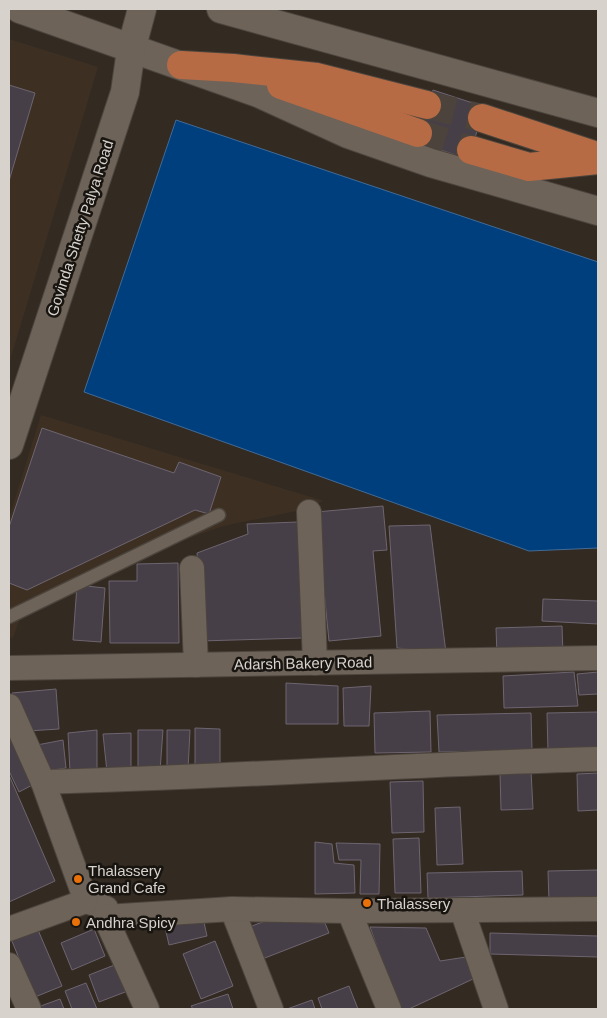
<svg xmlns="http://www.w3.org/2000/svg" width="607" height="1018" viewBox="0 0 607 1018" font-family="Arial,sans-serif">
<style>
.built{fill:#3d3023}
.water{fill:#003f7e;stroke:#416b96}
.building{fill:#473f48;stroke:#6d656f}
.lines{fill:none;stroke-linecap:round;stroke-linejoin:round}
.highway-tunnel{stroke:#4c433c;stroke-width:28;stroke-dasharray:28 14;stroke-linecap:butt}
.lane-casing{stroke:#4c453d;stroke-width:15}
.street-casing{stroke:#4c453d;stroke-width:26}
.secondary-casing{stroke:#4c453d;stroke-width:30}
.highway-casing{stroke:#4c453d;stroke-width:30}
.lane{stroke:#6d6359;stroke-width:12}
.street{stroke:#6d6359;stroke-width:24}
.secondary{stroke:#6d6359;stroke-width:28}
.highway{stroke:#b66b44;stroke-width:28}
.food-dot{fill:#e8710a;stroke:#181410;stroke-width:2}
.labels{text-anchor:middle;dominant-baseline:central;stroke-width:5;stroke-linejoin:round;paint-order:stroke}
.street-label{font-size:15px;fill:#d8d2cd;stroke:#181410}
.poi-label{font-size:15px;fill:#d8d2cd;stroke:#181410;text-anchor:start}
</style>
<rect width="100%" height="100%" fill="#332a22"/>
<g class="built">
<path d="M9 39 98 67 9 364Z"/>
<path d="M41 415 324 501 296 511 223 526 90 574 24 607 13 638 9 637V518Z"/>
</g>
<path class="water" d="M176 120 598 262V548L529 551 84 392Z"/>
<g class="building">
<path d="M9 85 35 93 9 181Z"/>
<path d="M433 90 485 107 468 159 416 142Z"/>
<path d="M42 428 174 473 179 462 221 477 209 514 195 510 27 590 9 583V527Z"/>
<path d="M383 506 387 550 373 551 381 636 329 641 316 512Z"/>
<path d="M298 522 303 638 200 641 197 553 248 534 247 524Z"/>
<path d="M430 525 446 653 397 648 389 526Z"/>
<path d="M178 563 179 643H110L109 581H137V564Z"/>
<path d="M77 585 105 588 101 642 73 640Z"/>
<path d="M543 599 598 601V624L542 621Z"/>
<path d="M562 626 563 654 497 656 496 628Z"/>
<path d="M574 672 578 706 504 708 503 676Z"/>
<path d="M598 672V694L579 695 577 674Z"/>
<path d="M286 683 338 686V724H286Z"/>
<path d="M371 686 369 726H344L343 688Z"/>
<path d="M56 689 59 729 27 731 12 693Z"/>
<path d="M430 711 431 752 375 753 374 713Z"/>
<path d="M598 712V751L548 752 547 713Z"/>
<path d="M531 713 532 750 439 752 437 715Z"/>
<path d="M9 724 38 782 19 792 9 771Z"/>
<path d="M195 728 220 729V767L195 770Z"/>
<path d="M97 730V774L70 772 68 733Z"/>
<path d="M138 730H163L160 771 138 770Z"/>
<path d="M167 730H190L188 770 167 771Z"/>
<path d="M131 733V774L107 772 103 734Z"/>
<path d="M63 740 66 768 47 771 37 745Z"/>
<path d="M531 771 533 809 501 810 500 772Z"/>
<path d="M598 773V810L578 811 577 774Z"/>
<path d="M9 775 55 881 9 902Z"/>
<path d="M423 781 424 832 392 833 390 782Z"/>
<path d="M460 807 463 864 437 865 435 808Z"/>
<path d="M419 838 421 893H395L393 839Z"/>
<path d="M315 842 332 844 334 863 354 865 355 893 315 894Z"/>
<path d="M336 843 380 844 379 894H360L361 860H339Z"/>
<path d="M598 870V901L549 902 548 871Z"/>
<path d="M522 871 523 895 428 898 427 873Z"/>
<path d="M202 913 207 936 169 945 164 923Z"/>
<path d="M265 921 325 923 329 933 252 963 239 931Z"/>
<path d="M35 923 62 986 35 997 9 934Z"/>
<path d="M370 927 426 928 440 961 466 957 473 979 409 1009H399Z"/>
<path d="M94 929 105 956 72 970 61 943Z"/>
<path d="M490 933 598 936V957L490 954Z"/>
<path d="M215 941 233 986 201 999 183 954Z"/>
<path d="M122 962 133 989 99 1002 89 975Z"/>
<path d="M86 983 97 1009H72L65 991Z"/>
<path d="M349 986 358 1009H322L318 998Z"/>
<path d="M228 994 233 1009H193L191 1006Z"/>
<path d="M60 999 64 1009H38V1007Z"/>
<path d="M312 1000 315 1009H287Z"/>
</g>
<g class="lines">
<g class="highway-tunnel">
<path d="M427 105 482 118"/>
<path d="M418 133 471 150"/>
</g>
<g class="lane-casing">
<path id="lane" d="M9 617 219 515"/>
</g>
<g class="street-casing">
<g id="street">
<path d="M309 512 315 663"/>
<path d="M192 568 196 665"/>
<path d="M9 668 598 658"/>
<path d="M9 706 43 782 86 901 106 908 105 917"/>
<path d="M43 782C228 777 413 764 598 759"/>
<path d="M232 909 271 1009"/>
<path d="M462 910 496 1009"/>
<path d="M349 911 389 1009"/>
<path d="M9 929 86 901"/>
<path d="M9 965 29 1009"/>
<path d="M147 1009 105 917 232 909 349 911 598 909"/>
</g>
</g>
<g class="secondary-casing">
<g id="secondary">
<path d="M20 9 258 93 348 134 431 163 598 211"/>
<path d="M221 9 598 113"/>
<path d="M9 445 125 92 131 50 142 9"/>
</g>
</g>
<g class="highway-casing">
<g id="highway">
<path d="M181 65 233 68 317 77 427 105"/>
<path d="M281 85 418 133"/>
<path d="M482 118 597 156"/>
<path d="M471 150 529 167 598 160"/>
</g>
</g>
<use href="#lane" class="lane"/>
<use href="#street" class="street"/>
<use href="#secondary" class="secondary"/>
<use href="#highway" class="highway"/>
</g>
<g class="food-dot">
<circle cx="78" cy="879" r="5"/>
<circle cx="367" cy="903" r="5"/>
<circle cx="76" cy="922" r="5"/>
</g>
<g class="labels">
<g class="street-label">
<text transform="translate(80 228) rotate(-72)">Govinda Shetty Palya Road</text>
<text transform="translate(303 663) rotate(-1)">Adarsh Bakery Road</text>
</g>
<g class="poi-label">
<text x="88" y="870">Thalassery<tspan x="88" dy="17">Grand Cafe</tspan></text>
<text x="377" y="903">Thalassery</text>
<text x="86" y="922">Andhra Spicy</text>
</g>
</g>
<rect width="607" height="1018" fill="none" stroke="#d8d2cd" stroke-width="20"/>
</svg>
